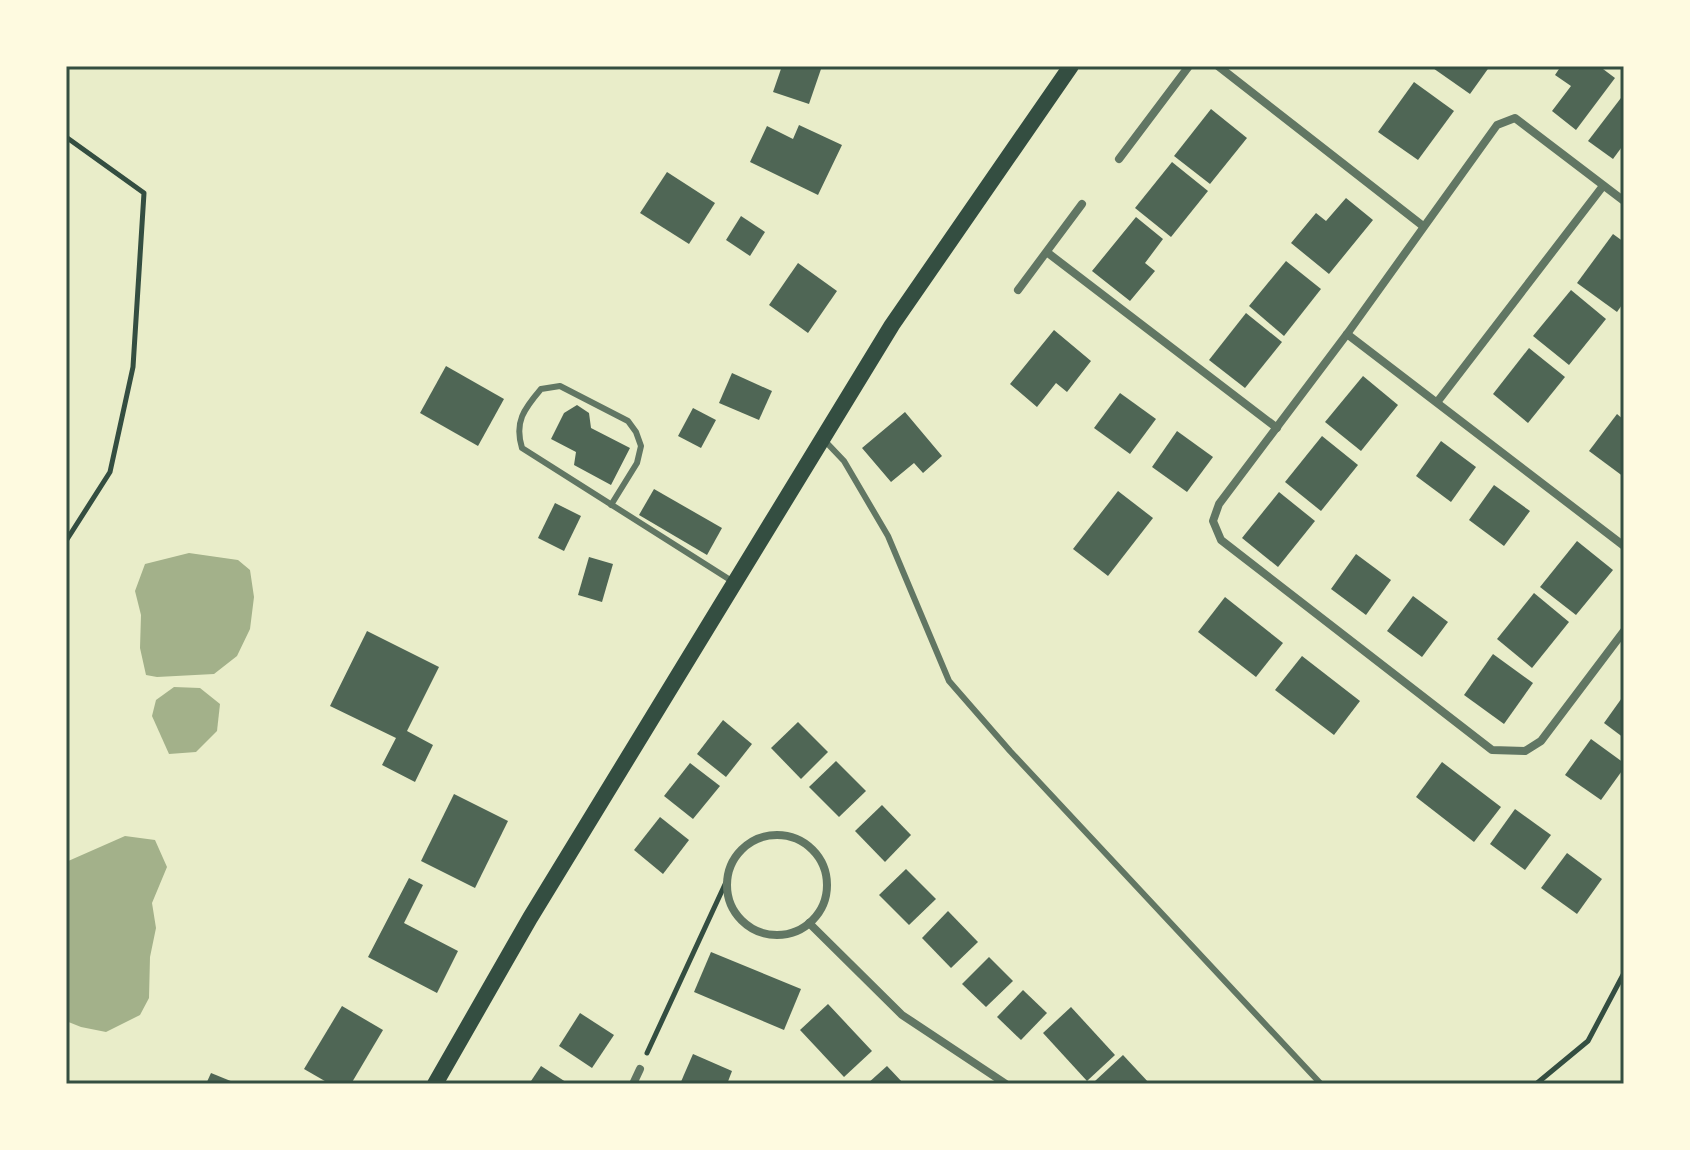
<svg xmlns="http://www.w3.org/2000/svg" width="1690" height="1150" viewBox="0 0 1690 1150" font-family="'Times New Roman',serif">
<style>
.water{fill:#a3b18a}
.building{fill:#4f6655}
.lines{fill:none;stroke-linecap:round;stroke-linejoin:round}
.path{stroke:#344e41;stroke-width:5}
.service{stroke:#617663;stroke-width:6}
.minor{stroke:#617663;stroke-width:8}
.secondary{stroke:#344e41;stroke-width:16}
.neatline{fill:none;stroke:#344e41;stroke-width:3}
</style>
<rect width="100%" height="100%" fill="#e9edc9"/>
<g class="water">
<path d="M189 553 238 560 250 570 254 597 250 629 237 656 214 674 157 677 146 675 140 648 141 615 135 591 145 564Z"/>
<path d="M174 687 200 688 220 704 217 731 196 752 169 754 152 716 156 700Z"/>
<path d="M125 836 155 840 167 867 152 903 156 928 150 957 149 998 140 1015 106 1032 81 1027 66 1021V862Z"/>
</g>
<g class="building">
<path d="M782 66H812L821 69 809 104 773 92Z"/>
<path d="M1430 66H1490L1470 94Z"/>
<path d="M1561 66H1599L1615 78 1576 130 1552 111 1571 86 1555 75Z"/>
<path d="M1414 82 1454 111 1418 160 1378 132Z"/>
<path d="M1624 94V144L1613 159 1588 141Z"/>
<path d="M1211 109 1247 138 1210 184 1174 156Z"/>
<path d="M799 125 842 145 818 195 750 162 767 126 793 139Z"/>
<path d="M1172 162 1208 191 1171 237 1135 208Z"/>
<path d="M667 172 715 203 689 244 640 213Z"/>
<path d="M1346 198 1373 220 1329 274 1291 243 1316 213 1326 221Z"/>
<path d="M741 216 765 232 750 256 726 240Z"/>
<path d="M1136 217 1163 239 1145 263 1155 271 1130 301 1092 271Z"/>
<path d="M1613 234 1624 242V302L1617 312 1577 283Z"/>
<path d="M1286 261 1321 289 1284 336 1249 306Z"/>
<path d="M798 263 837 291 808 333 769 305Z"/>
<path d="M1571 290 1606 319 1569 365 1533 336Z"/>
<path d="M1246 313 1282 342 1245 388 1209 360Z"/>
<path d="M1054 330 1091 361 1067 392 1056 383 1037 407 1010 384Z"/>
<path d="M1529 348 1565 377 1528 423 1493 394Z"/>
<path d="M446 366 504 399 478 446 420 413Z"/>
<path d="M732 373 772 391 759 420 719 403Z"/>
<path d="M1363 376 1398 405 1361 451 1325 422Z"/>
<path d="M1120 393 1156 419 1130 454 1094 428Z"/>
<path d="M577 405 589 413 591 428 630 448 611 485 574 465 576 452 551 439 564 413Z"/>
<path d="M693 408 716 420 701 448 678 436Z"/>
<path d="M905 412 942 456 923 473 914 463 891 482 862 448Z"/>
<path d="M1617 414 1624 420V477L1589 451Z"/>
<path d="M1177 431 1213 457 1187 492 1152 467Z"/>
<path d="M1322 436 1358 465 1321 511 1285 482Z"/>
<path d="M1441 441 1476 467 1451 502 1416 476Z"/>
<path d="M1494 485 1530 511 1504 546 1469 520Z"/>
<path d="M654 489 722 528 707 555 639 515Z"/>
<path d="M1118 491 1153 518 1108 576 1073 549Z"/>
<path d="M1279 492 1315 521 1278 567 1242 538Z"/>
<path d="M555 503 581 516 564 551 538 538Z"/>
<path d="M1577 541 1613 570 1576 615 1540 587Z"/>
<path d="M1356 554 1391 580 1366 615 1331 589Z"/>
<path d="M589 557 613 564 602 602 578 595Z"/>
<path d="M1534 593 1569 622 1532 668 1497 639Z"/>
<path d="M1413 596 1448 622 1422 657 1387 631Z"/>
<path d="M1225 597 1283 643 1256 677 1198 632Z"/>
<path d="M367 631 439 667 407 731 433 745 415 782 382 765 396 738 330 706Z"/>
<path d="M1493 654 1533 683 1504 724 1464 695Z"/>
<path d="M1302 656 1360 701 1334 735 1275 690Z"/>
<path d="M1624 695V738L1604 723Z"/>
<path d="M723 720 752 744 726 777 697 754Z"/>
<path d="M798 722 828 752 801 779 771 748Z"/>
<path d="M1591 739 1624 763V768L1601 800 1565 775Z"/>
<path d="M836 761 866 791 839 817 809 787Z"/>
<path d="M1442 762 1501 807 1474 842 1416 797Z"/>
<path d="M690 763 720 786 693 819 664 796Z"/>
<path d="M454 794 508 821 475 888 421 861Z"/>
<path d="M882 805 911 835 885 862 855 831Z"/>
<path d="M1515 809 1551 835 1525 870 1490 844Z"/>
<path d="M660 817 689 840 663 874 634 850Z"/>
<path d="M1567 853 1602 879 1577 914 1541 888Z"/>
<path d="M906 869 936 899 909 925 879 895Z"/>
<path d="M409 878 423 885 404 923 458 951 437 993 368 957Z"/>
<path d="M948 911 978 942 951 968 922 938Z"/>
<path d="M711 952 801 989 784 1030 694 992Z"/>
<path d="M989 957 1013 981 986 1007 962 984Z"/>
<path d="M1023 990 1047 1013 1021 1040 997 1017Z"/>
<path d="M828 1004 872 1051 844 1077 800 1030Z"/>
<path d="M342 1006 383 1030 351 1084H330L304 1069Z"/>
<path d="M1071 1007 1115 1055 1087 1081 1043 1033Z"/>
<path d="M580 1013 614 1035 592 1068 559 1046Z"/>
<path d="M693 1054 732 1071 727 1084H680Z"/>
<path d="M1123 1055 1150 1084H1098L1095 1081Z"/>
<path d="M541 1066 569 1084H529Z"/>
<path d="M887 1066 904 1084H867Z"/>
<path d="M211 1073 238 1084H206Z"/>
</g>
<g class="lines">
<g class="path">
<path d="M66 137 144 193 133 367 110 472 66 541"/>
<path d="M66 679V684"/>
<path d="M647 1053 727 880"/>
<path d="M1536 1084 1588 1041 1624 973"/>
</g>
<g class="service">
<path d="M825 441 844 461 888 536 949 681 1010 751 1321 1084"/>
<path d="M611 505 637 463 641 446 636 432 628 421 560 386 541 389C524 409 514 422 522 448L735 583"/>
</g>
<g class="minor">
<path d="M1218 66 1423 226"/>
<path d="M1119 159 1189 66"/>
<path d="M1624 201 1515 118 1497 125 1347 334 1219 504 1213 521 1221 540 1492 750 1525 751 1541 741 1624 631"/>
<path d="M1048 253 1277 428"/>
<path d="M1018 290 1082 204"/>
<path d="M1347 334 1624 546"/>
<path d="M1438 401 1603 186"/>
<circle cx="777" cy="885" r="50"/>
<path d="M809 923 902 1015 1006 1084"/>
<path d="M633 1084 640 1069"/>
</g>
<path class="secondary" d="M435 1084 530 918 892 325 1071 66"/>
</g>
<rect width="1690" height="1150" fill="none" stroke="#fefae0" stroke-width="136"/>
<rect x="68" y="68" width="1554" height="1014" class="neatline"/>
</svg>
